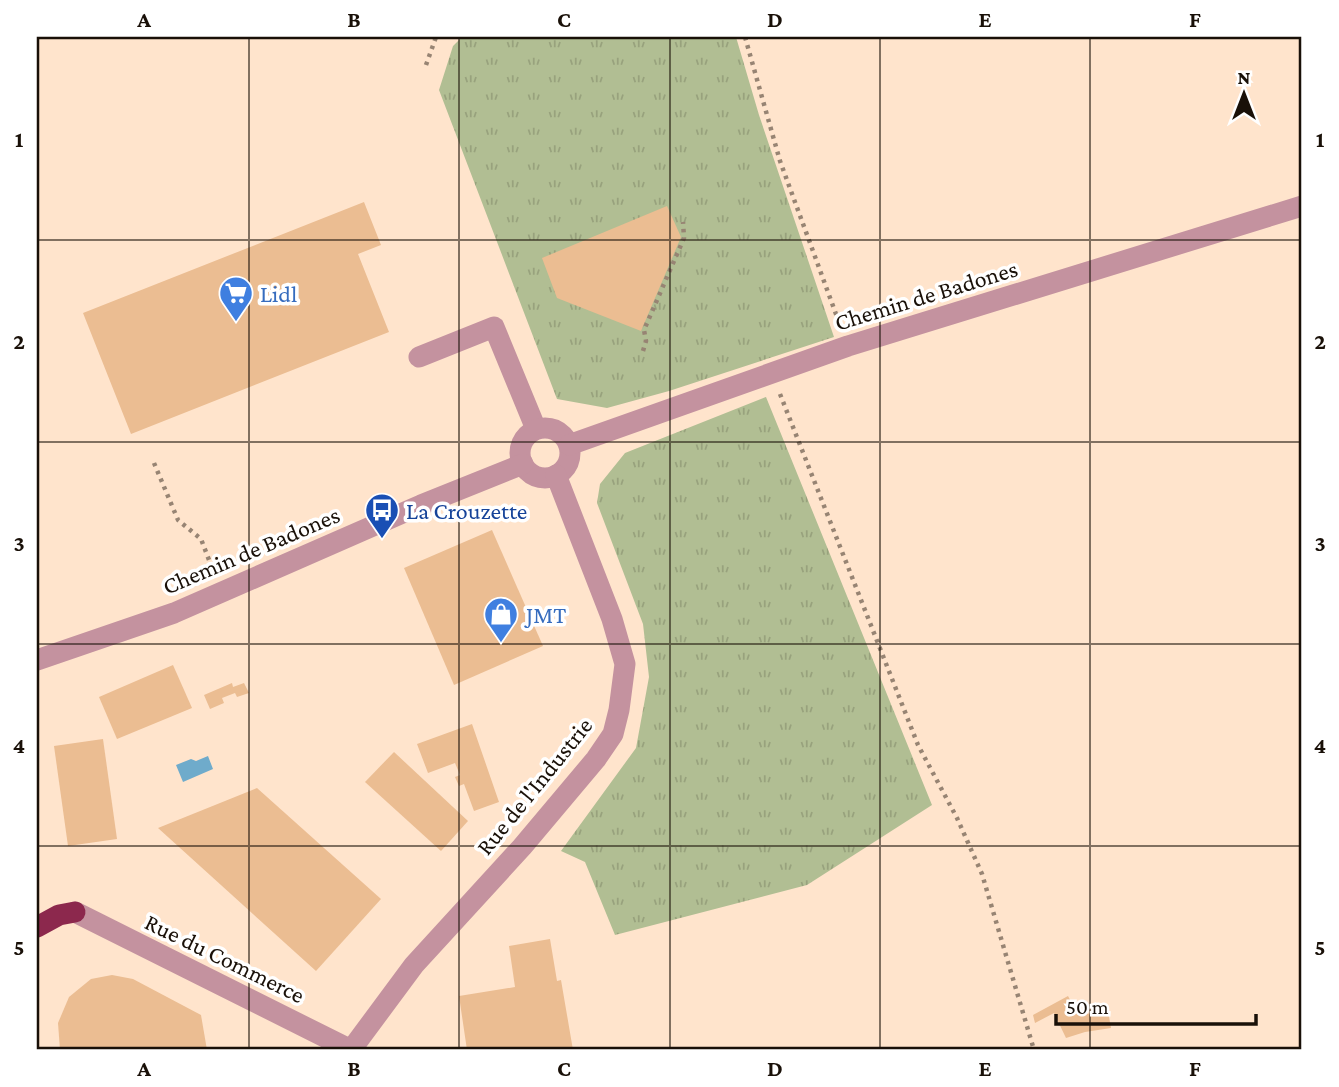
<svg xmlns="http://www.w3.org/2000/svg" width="1339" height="1087" viewBox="0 0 1339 1087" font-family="'Crimson Pro',serif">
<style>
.grass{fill:url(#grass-tufts)}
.water{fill:#6fabcb}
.building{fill:#ebbd92}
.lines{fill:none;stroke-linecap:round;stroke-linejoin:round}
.path{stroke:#978473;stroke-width:4.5;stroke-dasharray:3.5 5;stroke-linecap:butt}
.minor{stroke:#c4929f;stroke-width:21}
.highway{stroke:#8c284d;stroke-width:21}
.grid{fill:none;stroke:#191008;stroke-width:2;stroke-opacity:0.55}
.labels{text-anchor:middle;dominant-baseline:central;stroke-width:7;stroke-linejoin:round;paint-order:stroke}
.shop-label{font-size:24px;fill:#366cbe;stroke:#fff;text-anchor:start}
.street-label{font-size:24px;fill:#191008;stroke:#fff}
.transit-label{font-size:24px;fill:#164399;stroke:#fff;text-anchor:start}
.neatline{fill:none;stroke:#191008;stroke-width:2.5}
.grid-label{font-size:23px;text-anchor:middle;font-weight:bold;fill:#191008}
</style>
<defs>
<pattern id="grass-tufts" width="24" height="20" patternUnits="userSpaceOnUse" patternTransform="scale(1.75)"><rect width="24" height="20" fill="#b1be93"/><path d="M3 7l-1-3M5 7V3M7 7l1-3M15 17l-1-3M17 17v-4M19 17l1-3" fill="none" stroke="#98a27d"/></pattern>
</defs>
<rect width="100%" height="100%" fill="#ffe4cc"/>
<g class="grass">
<path d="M462 37H736L759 115 834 337 669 391 607 408 557 399 439 90 453 46Z"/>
<path d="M766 397 932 805 807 885 615 935 585 862 561 851 636 748 649 677 643 624 597 503 600 484 625 453Z"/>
</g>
<path class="water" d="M208 756 213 769 183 782 176 765 191 759 196 761Z"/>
<g class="building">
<path d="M364 202 381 245 358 254 389 332 131 434 83 313Z"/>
<path d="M667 206 681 237 641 331 557 298 542 258Z"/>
<path d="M492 530 543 646 454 685 404 568Z"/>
<path d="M173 665 192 708 117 739 99 697Z"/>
<path d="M232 683 233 687 244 683 249 693 237 697 235 693 222 698 224 703 210 709 204 695Z"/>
<path d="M472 724 499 802 474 811 464 784 459 786 455 777 460 775 455 763 428 773 417 744Z"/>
<path d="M103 739 117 839 68 846 54 746Z"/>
<path d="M394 752 468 821 441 851 365 782Z"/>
<path d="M257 788 381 899 316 971 158 828Z"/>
<path d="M550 939 557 981 561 980 573 1050H467L459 996 515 987 509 946Z"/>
<path d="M112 975 133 979 201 1015 207 1050H60L58 1023 69 997 91 979Z"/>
<path d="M1068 996 1078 1015 1108 1011 1111 1028 1085 1032 1066 1038 1054 1013 1035 1023 1033 1015Z"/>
</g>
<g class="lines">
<g class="path">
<path d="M745 37 780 161 840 325"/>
<path d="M426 65 436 37"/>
<path d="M643 351 646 341 644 330 684 238 683 222"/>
<path d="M780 394 918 745 957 818 982 874 1034 1050"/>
<path d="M154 463 178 520 201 539 214 573"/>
</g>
<g class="minor">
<path d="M419 357 494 327 536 429"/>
<circle cx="545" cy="453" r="25"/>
<path d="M569 445 848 346 1302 206"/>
<path d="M37 660 174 613 421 505 523 464"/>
<path d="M75 912 351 1050"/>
<path d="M351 1050 414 965 522 847 596 759 613 734 619 710 625 664 612 619 556 475"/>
</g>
<path class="highway" d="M37 927 59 915 75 912"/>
</g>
<path class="grid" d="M249 37V1050M459 37V1050M670 37V1050M880 37V1050M1090 37V1050M37 240H1302M37 442H1302M37 644H1302M37 846H1302"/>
<defs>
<g id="supermarket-pin" transform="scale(1.75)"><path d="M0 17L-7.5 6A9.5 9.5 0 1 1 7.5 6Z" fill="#3f7fe0" stroke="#fff"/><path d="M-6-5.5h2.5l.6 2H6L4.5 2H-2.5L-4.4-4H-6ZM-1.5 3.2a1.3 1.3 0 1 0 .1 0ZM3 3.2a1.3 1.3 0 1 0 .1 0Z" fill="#fff"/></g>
<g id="bus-pin" transform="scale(1.75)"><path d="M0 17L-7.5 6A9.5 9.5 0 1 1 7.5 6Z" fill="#1a4fb4" stroke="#fff"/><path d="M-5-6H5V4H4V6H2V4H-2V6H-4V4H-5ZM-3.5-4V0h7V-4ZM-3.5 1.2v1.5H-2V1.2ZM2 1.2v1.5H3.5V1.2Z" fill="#fff"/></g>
<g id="shop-pin" transform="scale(1.75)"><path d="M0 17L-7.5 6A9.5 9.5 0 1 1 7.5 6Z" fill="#3f7fe0" stroke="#fff"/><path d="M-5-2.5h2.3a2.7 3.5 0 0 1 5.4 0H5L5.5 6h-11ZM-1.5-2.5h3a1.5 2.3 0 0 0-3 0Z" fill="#fff"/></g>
</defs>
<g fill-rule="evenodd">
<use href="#supermarket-pin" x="236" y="293"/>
<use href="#bus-pin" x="382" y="510"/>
<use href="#shop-pin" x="501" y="614"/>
</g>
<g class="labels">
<g class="shop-label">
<text x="260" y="293">Lidl</text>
<text x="526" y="614">JMT</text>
</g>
<g class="street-label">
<text transform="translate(926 295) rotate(-17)">Chemin de Badones</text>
<text transform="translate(251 550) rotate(-23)">Chemin de Badones</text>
<text transform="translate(534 786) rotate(-51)">Rue de l'Industrie</text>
<text transform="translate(225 958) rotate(26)">Rue du Commerce</text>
</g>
<g class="transit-label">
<text x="406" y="510">La Crouzette</text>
</g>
</g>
<rect width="1339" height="1087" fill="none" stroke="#ffffff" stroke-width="77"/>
<g transform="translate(1244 94)" stroke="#ffffff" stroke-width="5" paint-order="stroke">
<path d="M0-5L12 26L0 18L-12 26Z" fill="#191008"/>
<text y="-10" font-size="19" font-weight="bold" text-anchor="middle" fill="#191008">N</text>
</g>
<path d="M1056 1014v10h200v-10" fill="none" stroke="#191008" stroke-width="3.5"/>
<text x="1066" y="1014" font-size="21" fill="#191008" stroke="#ffffff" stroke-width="5" paint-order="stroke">50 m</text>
<rect x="38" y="38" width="1262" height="1010" class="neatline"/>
<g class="grid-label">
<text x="144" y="27">A</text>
<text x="354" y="27">B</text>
<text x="564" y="27">C</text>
<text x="775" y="27">D</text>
<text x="985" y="27">E</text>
<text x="1195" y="27">F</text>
<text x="19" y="147">1</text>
<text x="1320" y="147">1</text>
<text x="19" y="349">2</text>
<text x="1320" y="349">2</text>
<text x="19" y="551">3</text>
<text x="1320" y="551">3</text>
<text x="19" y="753">4</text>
<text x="1320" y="753">4</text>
<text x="19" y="955">5</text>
<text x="1320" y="955">5</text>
<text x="144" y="1076">A</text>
<text x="354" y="1076">B</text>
<text x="564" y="1076">C</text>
<text x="775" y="1076">D</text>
<text x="985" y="1076">E</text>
<text x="1195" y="1076">F</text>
</g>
</svg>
